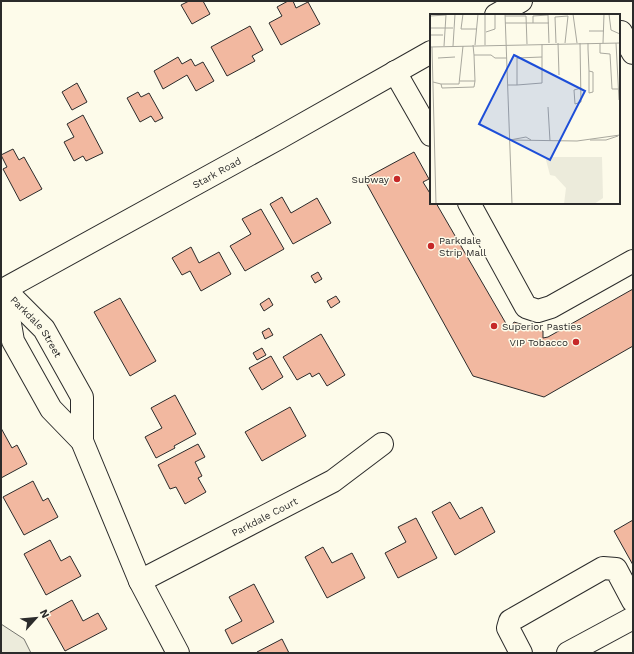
<svg xmlns="http://www.w3.org/2000/svg" width="634" height="654" viewBox="0 0 634 654" font-family="'Work Sans',sans-serif">
<style>
.green{fill:#ecebdb;stroke:#74746e}
.building{fill:#f2b8a0;stroke:#2b2b2b}
.lines{fill:none;stroke-linecap:round;stroke-linejoin:round}
.minor-casing{stroke:#2b2b2b;stroke-width:24}
.minor{stroke:#fdfbea;stroke-width:22}
.poi-dot{fill:#c62828;stroke:#fdfbea;stroke-width:1.5}
.labels{text-anchor:middle;dominant-baseline:central;stroke-width:3;stroke-linejoin:round;paint-order:stroke}
.street-label{font-size:10px;fill:#2b2b2b;stroke:#fdfbea}
.poi-label{font-size:10px;fill:#2b2b2b;stroke:#fdfbea;text-anchor:end}
.inset-road{fill:none;stroke:#a9a89e;stroke-width:1}
.view{fill:#1d4ed8;fill-opacity:0.15;stroke:#1d4ed8;stroke-width:2}
.inset-edge{fill:none;stroke:#2b2b2b;stroke-width:2}
</style>
<rect width="100%" height="100%" fill="#fdfbea"/>
<path class="green" d="M1 624 24 639 31 653H1Z"/>
<g class="building">
<path d="M189 1H203L210 14 192 24 181 5Z"/>
<path d="M288 1H293L296 8 308 2 320 24 281 45 269 23 282 16 277 7Z"/>
<path d="M250 26 263 50 252 56 255 61 227 76 211 47Z"/>
<path d="M178 57 182 64 191 59 195 66 203 62 214 81 196 91 187 75 163 89 154 71Z"/>
<path d="M77 83 87 102 72 110 62 92Z"/>
<path d="M138 92 141 97 149 93 163 118 155 122 151 116 140 122 127 98Z"/>
<path d="M83 115 103 153 86 161 83 156 74 161 64 142 74 137 67 124Z"/>
<path d="M13 149 19 160 24 157 42 189 20 201 3 169 7 167 1 155Z"/>
<path d="M414 152 429 179 423 182 431 195V203H436L508 327H511L514 322 543 331V338L548 337 633 289V346L544 397 473 376 364 179Z"/>
<path d="M282 197 291 213 317 198 331 223 293 244 270 204Z"/>
<path d="M261 209 284 249 245 271 230 246 251 234 242 219Z"/>
<path d="M191 247 199 263 219 252 231 274 201 291 190 271 182 275 172 258Z"/>
<path d="M318 272 322 279 315 283 311 276Z"/>
<path d="M336 296 340 302 331 308 327 301Z"/>
<path d="M120 298 156 361 130 376 94 312Z"/>
<path d="M269 298 273 305 264 311 260 304Z"/>
<path d="M269 328 273 335 265 339 262 332Z"/>
<path d="M321 334 345 375 327 386 319 373 312 377 310 373 297 380 283 357Z"/>
<path d="M262 348 266 355 257 360 253 353Z"/>
<path d="M271 356 283 377 262 390 249 368Z"/>
<path d="M175 395 196 434 174 446 175 448 156 458 145 437 162 428 151 408Z"/>
<path d="M290 407 306 436 262 461 245 432Z"/>
<path d="M1 428 12 448 17 445 27 464 1 478Z"/>
<path d="M198 444 205 457 195 462 202 476 198 478 206 492 185 504 176 487 170 489 158 465Z"/>
<path d="M33 481 43 501 48 498 58 517 24 535 3 497Z"/>
<path d="M450 502 460 519 482 507 495 532 455 555 432 512Z"/>
<path d="M416 518 437 558 398 578 385 553 406 542 398 527Z"/>
<path d="M633 520V565L614 531Z"/>
<path d="M50 540 61 561 70 556 81 576 46 595 24 554Z"/>
<path d="M323 547 332 563 352 553 365 578 327 598 305 557Z"/>
<path d="M254 584 274 622 232 644 225 630 242 621 229 597Z"/>
<path d="M72 600 83 621 98 613 107 629 65 651 45 615Z"/>
<path d="M282 639 289 653H258L257 652Z"/>
</g>
<g class="lines">
<g class="minor-casing">
<g id="minor">
<path d="M496 15 521 1"/>
<path d="M619 34 621 32 633 53"/>
<path d="M395 72 431 135"/>
<path d="M469 203 526 307 538 311 551 307 633 261"/>
<path d="M4 289 13 341 51 409 82 441 140 581 178 653"/>
<path id="s1" d="M4 289 44 329 82 397V441"/>
<path id="s2" d="M1 291 279 138 431 52"/>
<path id="s3" d="M140 581 333 481 382 444"/>
<path d="M521 653 508 628 510 621 603 568 616 569 633 601"/>
<path d="M568 653 633 618"/>
</g>
</g>
<use href="#minor" class="minor"/>
</g>
<g class="poi-dot">
<circle cx="397" cy="179" r="4"/>
<circle cx="431" cy="246" r="4"/>
<circle cx="494" cy="326" r="4"/>
<circle cx="576" cy="342" r="4"/>
</g>
<g class="labels">
<g class="street-label">
<text stroke="none"><textPath href="#s2" startOffset="246">Stark Road</textPath></text>
<text stroke="none"><textPath href="#s1" startOffset="50">Parkdale Street</textPath></text>
<text stroke="none"><textPath href="#s3" startOffset="140">Parkdale Court</textPath></text>
</g>
<g class="poi-label">
<text x="389" y="179">Subway</text>
<text x="439" y="240" text-anchor="start">Parkdale<tspan x="439" dy="12">Strip Mall</tspan></text>
<text x="502" y="326" text-anchor="start">Superior Pasties</text>
<text x="568" y="342">VIP Tobacco</text>
</g>
</g>
<g transform="translate(430 14)">
<rect width="190" height="190" fill="#fdfbea"/>
<path d="M120 143H172L173 184 164 190H134L136 174 125 162 120 161 116 146Z" fill="#ecebdb"/>
<path class="inset-road" d="M33 0 31 15H47M75 0 82 190M143 0 147 29M179 0 181 16 190 20M0 2 16 1 14 32M75 2H96L97 30M75 9H103M119 9H103V2L118 1 119 29M0 14H23M159 17H174M56 18 65 15V0M0 21H13M126 29 125 3 138 2 135 29M128 29 129 61M150 29 151 88 145 90 144 76 151 74M158 29V35L159 57V79L163 78V58L159 57M170 29V39L180 40 182 75H189M173 29 174 0M186 29 189 86M43 31 44 41H61L65 44H77M45 31 48 0M55 31V0M23 32 25 0M0 33 190 29M2 33 6 190M8 44 25 43M30 67H45L44 41M3 68 11 70H29L33 32M11 70 12 74 44 73 45 67M78 71H87V44L112 43V30M87 71 112 69V43M118 93 120 127M80 126 147 127 190 121M80 126 96 123 101 126M160 126H176L188 122"/>
<path class="view" d="M84 41 155 77 120 146 49 110Z"/>
<rect width="190" height="190" class="inset-edge"/>
</g>
<rect width="634" height="654" fill="none" stroke="#2b2b2b" stroke-width="4"/>
<g transform="translate(36 618) rotate(63)" stroke="#fdfbea" stroke-width="3" paint-order="stroke">
<path d="M0-3L7 15L0 10L-7 15Z" fill="#2b2b2b"/>
<text y="-6" font-size="11" font-weight="bold" text-anchor="middle" fill="#2b2b2b">N</text>
</g>
</svg>
